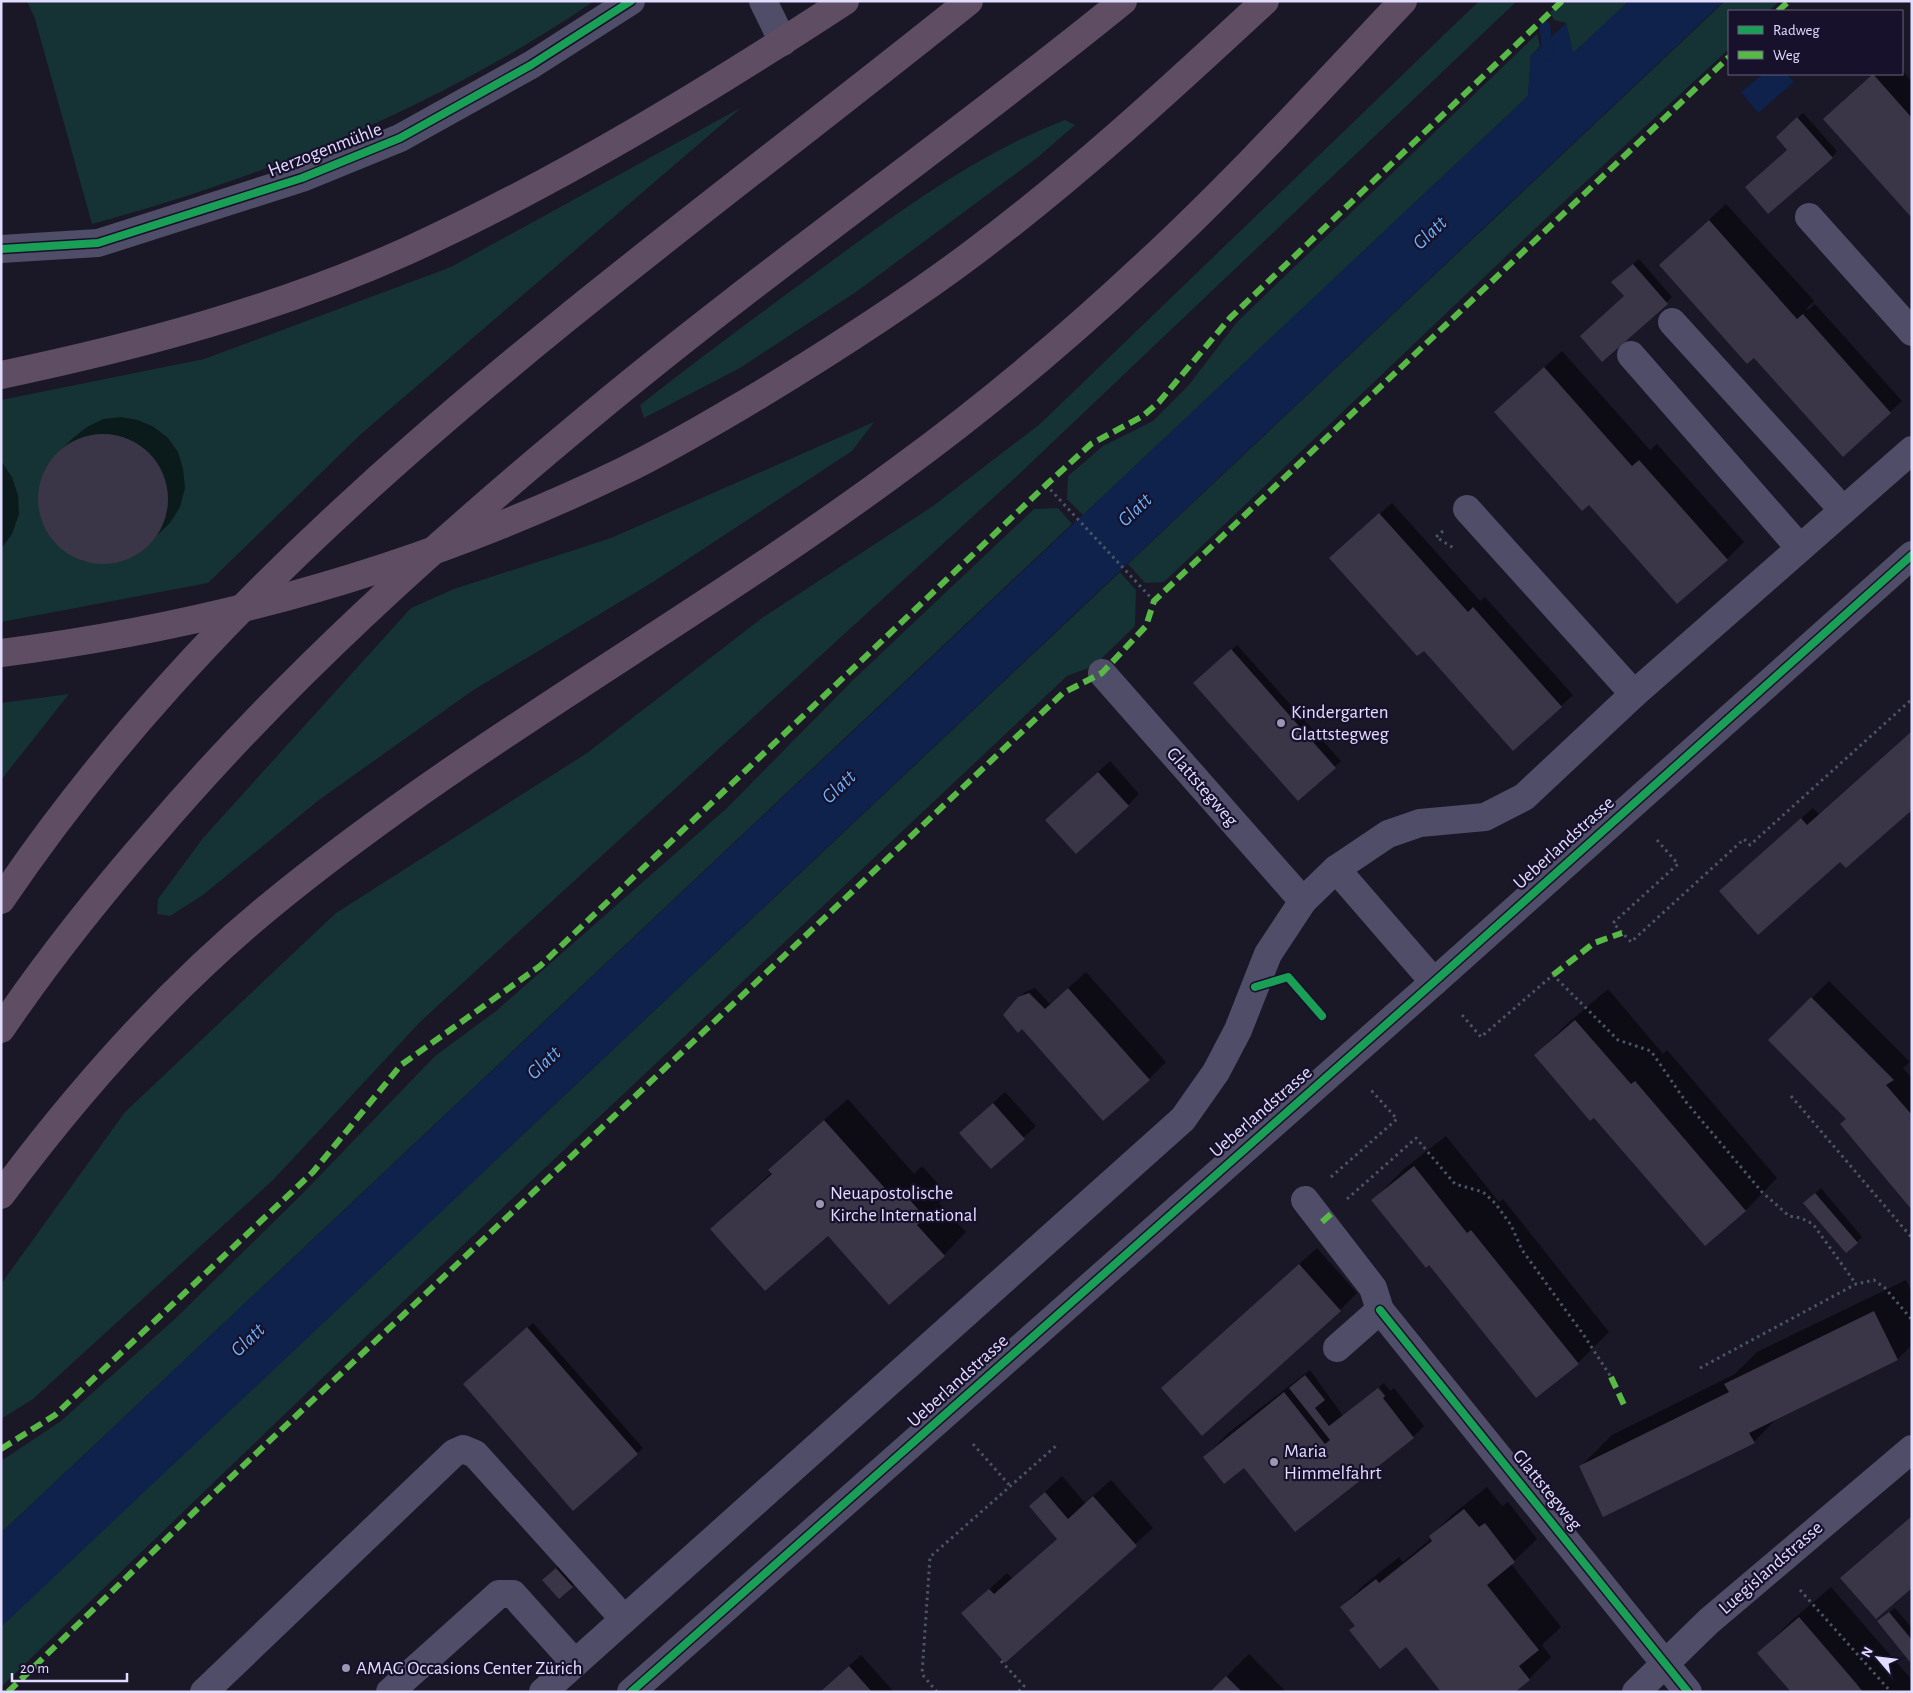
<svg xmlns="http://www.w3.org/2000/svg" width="1913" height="1693" viewBox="0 0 1913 1693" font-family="'Alegreya Sans',sans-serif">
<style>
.green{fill:#153234}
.water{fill:#0e224b}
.shadow{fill:#0007}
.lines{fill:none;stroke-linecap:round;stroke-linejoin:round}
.stream{stroke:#0e224b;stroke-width:11}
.building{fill:#3a3647}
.path{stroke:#4a5666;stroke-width:3;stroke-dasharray:2.5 4;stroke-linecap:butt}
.minor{stroke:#4f4d67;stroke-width:28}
.highway{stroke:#5f4d63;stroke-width:28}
.quiet{stroke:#58b947;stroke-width:6;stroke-dasharray:12 6;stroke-linecap:butt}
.cycleway-casing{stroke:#17112c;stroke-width:11}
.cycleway{stroke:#1a9f57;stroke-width:8}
.poi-dot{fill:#9c97b3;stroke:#17112c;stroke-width:2}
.labels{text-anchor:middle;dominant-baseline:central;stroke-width:4.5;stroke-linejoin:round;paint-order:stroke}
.street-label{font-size:19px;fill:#e2dcff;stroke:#17112c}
.poi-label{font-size:19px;fill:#e2dcff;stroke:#17112c;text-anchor:start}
.water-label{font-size:20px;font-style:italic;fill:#6bb5fe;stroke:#17112c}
</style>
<rect width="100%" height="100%" fill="#1a1726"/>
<g class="green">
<path d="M27 1H594C442 105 269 176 92 224L35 19Z"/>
<path d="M1479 1H1517L1016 477 421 1021 273 1180 33 1399 1 1419V1284L125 1112 336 913 587 753 762 618 933 506 1040 424Z"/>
<path d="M1563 1H1629L1573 54 1566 23 1554 20 1550 12Z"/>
<path d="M1725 1H1779L1769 11H1729V49L1539 225 1164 582 1145 583 1128 564Z"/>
<path d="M1537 34 1540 46 1531 56 1528 96 1083 515 1067 499 1068 476 1103 446 1153 421 1188 386 1237 322Z"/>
<path d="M742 107 361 434 208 583 1 622V400L204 359 451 267Z"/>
<path d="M1065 120 1075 125 1037 158 856 292 740 368 644 418 640 405C701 357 763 311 825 266 900 211 978 153 1065 120Z"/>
<path d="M874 422 852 451 653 582 472 691 319 800 203 895 170 916 157 914 158 899 203 838 411 608 454 589 611 538Z"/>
<path d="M1058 508 1072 524 1 1533V1461L61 1421 177 1317 305 1191 435 1056 496 1011 727 808 853 680 1034 509Z"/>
<path d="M1120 572 1136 590 1135 626 1094 666 1067 676 338 1363 1 1687V1626Z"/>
<path d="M69 694 1 780V703Z"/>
</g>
<g class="water">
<path d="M1629 1H1724L1 1627V1533L1528 96 1531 56 1566 23 1573 53Z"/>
<path d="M1763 74H1787L1794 82 1758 113 1741 92Z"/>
</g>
<g class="shadow">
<path d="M1902 70 1912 82V216L1842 102 1874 74H1902Z"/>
<path d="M1803 113 1837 151 1832 157 1788 149 1783 131Z"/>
<path d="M1726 204 1814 301 1806 309 1808 310 1815 304 1902 401 1843 455 1754 357 1660 265Z"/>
<path d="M1639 259 1672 297 1646 322 1625 296 1618 277Z"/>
<path d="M1562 351 1650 450 1657 444 1744 542 1727 559 1589 503 1496 412Z"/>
<path d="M121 417 138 420 154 427 168 438 178 452 183 469 185 488 180 507 170 523 138 553 121 561 102 564 83 561 67 552 53 540 43 523 39 505 40 487 45 470 55 456 73 438 87 427 103 419Z"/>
<path d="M1 461 12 477 18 495 19 514 12 534 1 549Z"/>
<path d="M1392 503 1480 601 1485 597 1573 695 1513 749 1342 547Z"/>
<path d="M1237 645 1341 761 1298 799 1200 678Z"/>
<path d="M1912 731 1840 860 1732 880 1813 808 1819 814Z"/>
<path d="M1110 761 1139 794 1128 805 1058 809Z"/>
<path d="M1086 972 1166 1062 1149 1079 1019 998 1025 992 1035 988 1050 1004Z"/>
<path d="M1829 981 1910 1062 1903 1068 1912 1078V1208L1848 1118 1770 1040Z"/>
<path d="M1608 989 1663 1054 1667 1050 1777 1178 1746 1210 1705 1245 1594 1116 1536 1055 1567 1024Z"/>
<path d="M1005 1092 1036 1126 991 1167 972 1122Z"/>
<path d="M848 1099 914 1174 922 1166 947 1194 939 1203 966 1232 944 1255 828 1234 711 1229 772 1172 770 1170 792 1148Z"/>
<path d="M1446 1136 1499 1202 1503 1199 1609 1332 1578 1363 1430 1264 1373 1200 1405 1168Z"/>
<path d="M1821 1188 1862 1237 1846 1252 1810 1198Z"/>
<path d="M1317 1248 1357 1293 1340 1310 1180 1371Z"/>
<path d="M1906 1280 1912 1292V1345L1898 1359 1777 1418 1754 1442 1580 1467 1612 1435 1735 1374 1757 1352Z"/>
<path d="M533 1323 643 1448 574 1509 470 1379Z"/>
<path d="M1310 1370 1343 1416 1386 1396 1379 1387 1384 1383 1390 1391 1394 1388 1424 1426 1413 1437 1244 1466 1205 1457 1227 1434Z"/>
<path d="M1062 1476 1085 1503 1111 1480 1153 1528 1005 1661 963 1613 1007 1573 1012 1578 1058 1538 1030 1506Z"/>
<path d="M1487 1487 1502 1506 1508 1502 1537 1539 1511 1564 1561 1627 1542 1645 1551 1657 1529 1679 1406 1646 1356 1626 1341 1607 1364 1585 1399 1557 1403 1562 1432 1538 1431 1536 1453 1514Z"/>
<path d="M562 1563 577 1581 572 1586 549 1575Z"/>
<path d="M1831 1587 1912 1680V1692H1793L1759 1653 1791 1621Z"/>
<path d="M1895 1608 1912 1628 1910 1660 1884 1616Z"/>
<path d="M1249 1654 1286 1692H1211Z"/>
<path d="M861 1655 894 1692H820Z"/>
</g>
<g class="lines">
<path class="stream" d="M1545 27 1548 55"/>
</g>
<g class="building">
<path d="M1873 74 1912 118V218L1823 119Z"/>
<path d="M1797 117 1833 158 1768 214 1745 187 1787 150 1776 137Z"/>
<path d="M1709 220 1797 319 1803 314 1891 413 1843 457 1754 358 1747 364 1659 265Z"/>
<path d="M1633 264 1668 304 1602 362 1580 336 1624 296 1611 282Z"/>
<path d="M1544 367 1632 466 1639 460 1728 560 1677 604 1589 505 1582 511 1494 412Z"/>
<circle cx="103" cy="499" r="65"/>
<path d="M1379 513 1468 612 1473 607 1562 707 1513 751 1424 651 1417 656 1329 558Z"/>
<path d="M1231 649 1336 768 1298 801 1193 683Z"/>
<path d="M1912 731V810L1846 868 1840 862 1758 935 1719 891 1801 818 1807 825Z"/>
<path d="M1098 772 1129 806 1076 854 1045 820Z"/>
<path d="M1068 988 1150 1080 1103 1121 1022 1029 1018 1033 1003 1015 1018 997 1029 993 1045 1009Z"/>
<path d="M1811 997 1894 1080 1886 1085 1912 1115V1210L1840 1124 1846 1119 1768 1040Z"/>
<path d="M1575 1020 1631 1084 1635 1081 1746 1211 1705 1246 1594 1118 1590 1121 1534 1055Z"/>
<path d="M993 1103 1025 1139 991 1169 959 1133Z"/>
<path d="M824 1120 891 1195 899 1188 926 1218 917 1225 945 1256 889 1305 828 1236 765 1291 710 1229 772 1174 768 1170Z"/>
<path d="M1414 1166 1467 1233 1471 1230 1579 1364 1536 1398 1429 1265 1426 1268 1371 1200Z"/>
<path d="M1815 1193 1858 1243 1846 1253 1803 1203Z"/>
<path d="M1299 1264 1341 1311 1202 1436 1161 1388Z"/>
<path d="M1874 1311 1898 1360 1749 1433 1755 1443 1603 1517 1579 1466 1729 1392 1724 1384Z"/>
<path d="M527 1327 638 1454 573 1511 463 1384Z"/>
<path d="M1305 1375 1325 1400 1315 1408 1329 1426 1378 1388 1385 1396 1383 1398 1414 1438 1295 1532 1244 1468 1224 1484 1203 1457 1284 1392 1325 1444 1330 1440 1289 1388Z"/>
<path d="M1045 1492 1068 1519 1093 1496 1137 1546 1005 1663 961 1613 989 1589 994 1594 1057 1539 1029 1506Z"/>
<path d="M1464 1509 1479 1527 1485 1523 1515 1562 1487 1585 1539 1650 1519 1666 1530 1680 1515 1692H1441L1406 1647 1380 1669 1349 1630 1355 1626 1340 1607 1376 1579 1379 1583 1432 1541 1429 1536Z"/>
<path d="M1912 1516V1588L1876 1619 1840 1578Z"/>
<path d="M556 1568 573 1587 559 1599 542 1580Z"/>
<path d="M1889 1612 1912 1640 1910 1662 1877 1621Z"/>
<path d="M1799 1617 1855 1682 1863 1692H1791L1757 1653Z"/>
<path d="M849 1666 872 1692H820Z"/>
<path d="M1226 1676 1242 1692H1210Z"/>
</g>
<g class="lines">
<g class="path">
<path d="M1046 485 1154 601"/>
<path d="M1443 531 1436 537 1455 549"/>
<path d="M1657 840 1678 864 1613 923 1631 942 1744 839 1750 845 1912 699"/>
<path d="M1462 1015 1481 1037 1553 975 1618 1040 1651 1051 1686 1102 1762 1192 1789 1216 1801 1218 1813 1224 1856 1284"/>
<path d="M1791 1096 1912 1238"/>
<path d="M1331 1177 1397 1119 1371 1090"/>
<path d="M1347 1199 1416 1138 1455 1184 1483 1192 1495 1203 1511 1225 1522 1250 1583 1334 1611 1377"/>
<path d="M1700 1368 1856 1284 1874 1280 1885 1288 1912 1320"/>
<path d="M973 1444 1011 1487"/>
<path d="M1800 1590 1891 1692"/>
<path d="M1001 1661 1024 1686 1018 1692"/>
<path d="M937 1692 922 1674 930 1557 1057 1445"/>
</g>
<g class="minor">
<path d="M763 1 783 42"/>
<path d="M1809 217 1912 332"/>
<path d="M1 249 98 243 302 178 400 138 531 65 631 1"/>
<path d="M1672 322 1843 510"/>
<path d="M1631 355 1800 548"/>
<path d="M1467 509 1634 694"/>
<path d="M1102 673 1303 901"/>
<path d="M1336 869 1434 982"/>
<path d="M1305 1200 1373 1288 1380 1310 1688 1692"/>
<path d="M1337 1348 1380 1310"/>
<path d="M204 1692 454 1453 463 1449 475 1454 624 1619"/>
<path d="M390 1692 499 1594H513L575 1663"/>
<path d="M543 1692 1183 1119 1216 1072 1238 1030 1268 954 1303 901 1336 869 1388 834 1420 823 1485 817 1524 797 1634 694 1912 450"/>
<path d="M631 1692 1434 982 1912 555"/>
<path d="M1636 1692 1709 1621 1912 1449"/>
</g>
<g class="highway">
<path d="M1 375C139 346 278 309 407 251 560 181 704 93 845 1"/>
<path d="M1 653C215 626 426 566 621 472 669 449 715 421 761 394 833 350 905 304 973 253 1076 176 1171 88 1265 1"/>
<path d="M1 900C251 530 626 277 969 1"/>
<path d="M1 1029C47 961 98 897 152 835 285 679 438 542 596 411 767 269 950 142 1123 1"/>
<path d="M1 1195C79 1090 166 992 266 909 465 745 693 622 900 469 985 407 1066 339 1143 267 1234 183 1318 91 1403 1"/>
</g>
<g class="quiet">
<path d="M1778 11 1789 1"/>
<path d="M1553 975 1594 943 1622 933"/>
<path d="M1322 1222 1333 1212"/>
<path d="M1611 1377 1626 1409"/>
<path d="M1 1449 55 1415 313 1172 401 1065 540 966 1046 485 1091 444 1143 416 1159 402 1230 318 1562 1"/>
<path d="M8 1692 192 1514 1063 693 1102 673 1146 626 1154 601 1729 57"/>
</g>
<g class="cycleway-casing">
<g id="cycleway">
<path d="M1 249 98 243 302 178 400 138 531 65 631 1"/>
<path d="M1255 987 1288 977 1322 1016"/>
<path d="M1380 1310 1688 1692"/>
<path d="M631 1692 1434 982 1912 555"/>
</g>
</g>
<use href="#cycleway" class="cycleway"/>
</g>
<g class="poi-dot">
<circle cx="1281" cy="723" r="5"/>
<circle cx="820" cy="1204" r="5"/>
<circle cx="1274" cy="1462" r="5"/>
<circle cx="346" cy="1668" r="5"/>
</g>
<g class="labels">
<g class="street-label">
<text transform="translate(325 150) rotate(-21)">Herzogenmühle</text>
<text transform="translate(1202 787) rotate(49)">Glattstegweg</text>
<text transform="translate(1564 843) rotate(-42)">Ueberlandstrasse</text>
<text transform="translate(1261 1112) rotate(-41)">Ueberlandstrasse</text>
<text transform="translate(958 1381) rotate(-42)">Ueberlandstrasse</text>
<text transform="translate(1547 1490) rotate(51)">Glattstegweg</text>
<text transform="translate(1771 1568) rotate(-41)">Luegislandstrasse</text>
</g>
<g class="poi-label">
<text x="1291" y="712">Kindergarten<tspan x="1291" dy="22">Glattstegweg</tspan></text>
<text x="830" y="1193">Neuapostolische<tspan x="830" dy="22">Kirche International</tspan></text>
<text x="1284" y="1451">Maria<tspan x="1284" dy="22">Himmelfahrt</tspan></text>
<text x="356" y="1668">AMAG Occasions Center Zürich</text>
</g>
<g class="water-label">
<text transform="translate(1430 233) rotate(-43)">Glatt</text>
<text transform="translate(1135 510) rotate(-43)">Glatt</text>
<text transform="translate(839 787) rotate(-43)">Glatt</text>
<text transform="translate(544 1063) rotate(-43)">Glatt</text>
<text transform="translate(248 1340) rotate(-43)">Glatt</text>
</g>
</g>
<rect width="1913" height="1693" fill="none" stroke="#e2dcff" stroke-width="5"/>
<rect x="1728" y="10" width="175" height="65" fill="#17112c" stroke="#686280"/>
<rect x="1738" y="26" width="25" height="8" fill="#1a9f57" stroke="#686280"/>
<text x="1773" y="35" font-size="15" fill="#e2dcff">Radweg</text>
<rect x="1738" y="51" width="25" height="8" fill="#58b947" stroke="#686280"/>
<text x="1773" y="60" font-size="15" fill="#e2dcff">Weg</text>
<g transform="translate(1878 1658) rotate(298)" stroke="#17112c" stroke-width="4" paint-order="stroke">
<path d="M0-4L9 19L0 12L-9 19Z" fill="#e2dcff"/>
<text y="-8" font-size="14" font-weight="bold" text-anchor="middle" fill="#e2dcff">N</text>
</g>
<path d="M12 1673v8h115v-8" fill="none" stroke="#e2dcff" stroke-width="2.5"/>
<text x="20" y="1673" font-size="15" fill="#e2dcff" stroke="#17112c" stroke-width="4" paint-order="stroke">20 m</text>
</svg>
